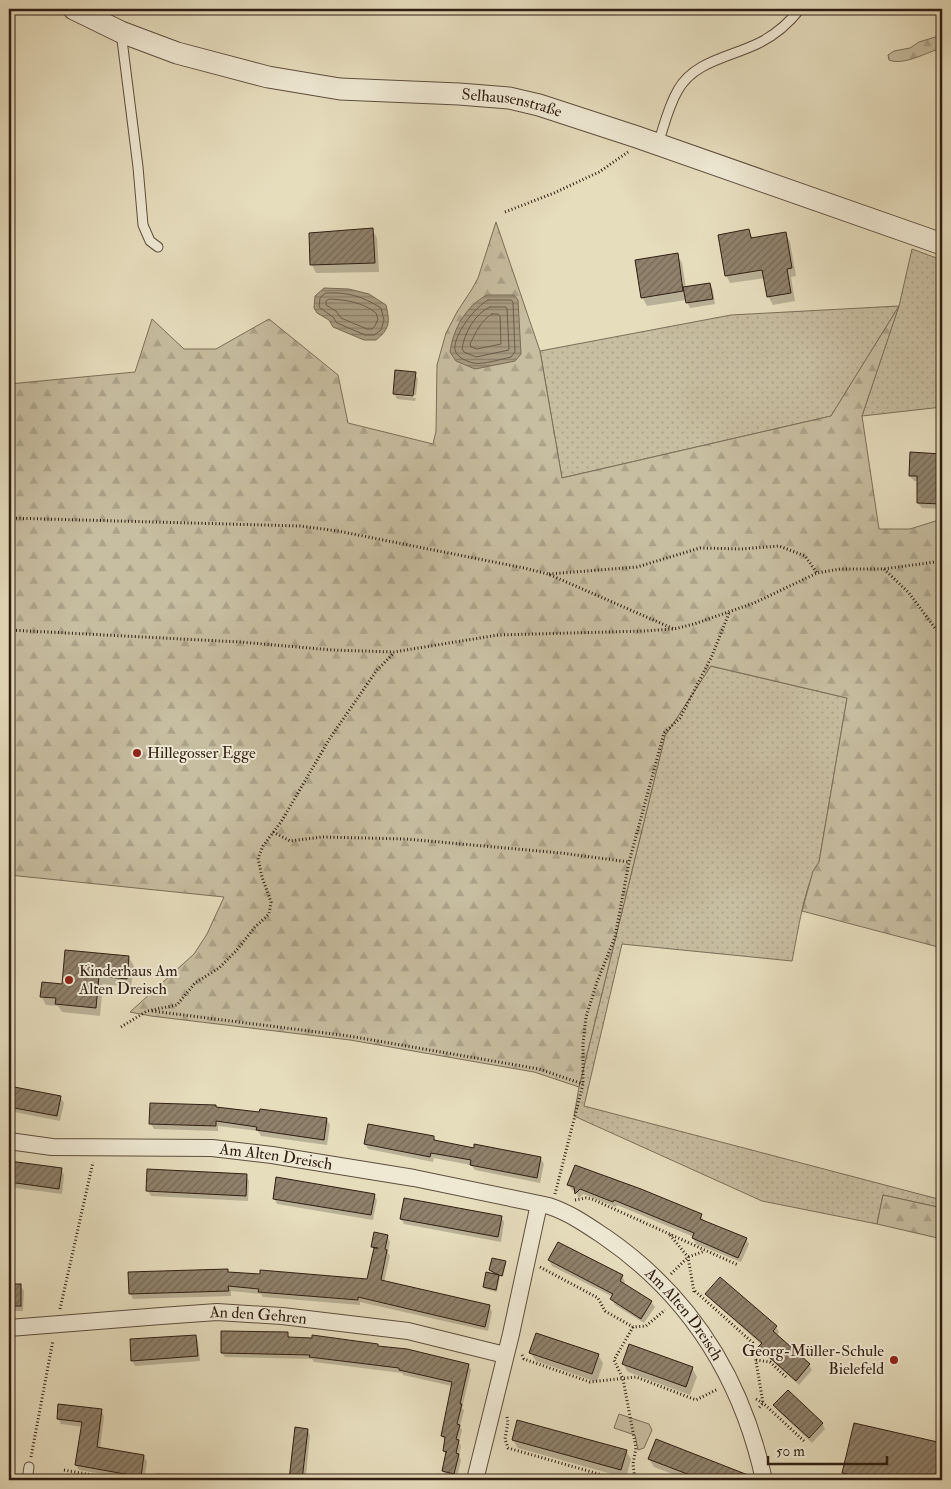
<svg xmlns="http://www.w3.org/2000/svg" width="951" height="1489" viewBox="0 0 951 1489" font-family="'IM FELL Double Pica',serif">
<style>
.grass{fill:url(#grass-dots);stroke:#7c6e5a}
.forest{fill:url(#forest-firs);stroke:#7c6e5a}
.park{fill:#c7bda0;stroke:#7c6e5a}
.water{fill:url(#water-rules);stroke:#786a56}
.shadow{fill:#0003}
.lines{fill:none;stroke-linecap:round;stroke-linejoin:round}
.shore{stroke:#6c5d4b;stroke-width:1}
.building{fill:url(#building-hatch);stroke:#301e13}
.service-casing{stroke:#5e4e3e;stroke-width:11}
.minor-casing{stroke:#5e4e3e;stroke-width:18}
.tertiary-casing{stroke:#5e4e3e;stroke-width:23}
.path{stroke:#301e13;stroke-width:3;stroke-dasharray:1 2.5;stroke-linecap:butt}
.service{stroke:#efe9d4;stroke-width:9}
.minor{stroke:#efe9d4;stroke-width:16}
.tertiary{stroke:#efe9d4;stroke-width:21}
.poi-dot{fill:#8f2418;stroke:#efe9d4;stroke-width:2}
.labels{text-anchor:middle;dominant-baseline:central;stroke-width:4;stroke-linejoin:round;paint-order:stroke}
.street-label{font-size:16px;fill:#301e13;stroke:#efe9d4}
.poi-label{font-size:16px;fill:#301e13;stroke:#efe9d4;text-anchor:start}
</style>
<defs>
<pattern id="grass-dots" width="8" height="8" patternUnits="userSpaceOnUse" patternTransform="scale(1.25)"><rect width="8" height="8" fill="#c7bda0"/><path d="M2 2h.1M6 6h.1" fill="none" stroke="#aba289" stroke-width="1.8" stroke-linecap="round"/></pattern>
<pattern id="forest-firs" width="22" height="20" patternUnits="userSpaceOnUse" patternTransform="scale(1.25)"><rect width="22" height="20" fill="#c7bda0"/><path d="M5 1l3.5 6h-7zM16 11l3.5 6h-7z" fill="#aba289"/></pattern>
<pattern id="water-rules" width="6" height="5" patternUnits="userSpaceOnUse" patternTransform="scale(1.25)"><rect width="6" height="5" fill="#a89c83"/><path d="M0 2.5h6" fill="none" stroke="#897f6a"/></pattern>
<pattern id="building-hatch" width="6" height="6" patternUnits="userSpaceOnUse" patternTransform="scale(1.25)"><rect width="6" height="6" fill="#8f816b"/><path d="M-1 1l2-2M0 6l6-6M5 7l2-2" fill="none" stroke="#756957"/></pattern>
</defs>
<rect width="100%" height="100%" fill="#e6ddbd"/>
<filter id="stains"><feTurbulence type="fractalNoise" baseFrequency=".004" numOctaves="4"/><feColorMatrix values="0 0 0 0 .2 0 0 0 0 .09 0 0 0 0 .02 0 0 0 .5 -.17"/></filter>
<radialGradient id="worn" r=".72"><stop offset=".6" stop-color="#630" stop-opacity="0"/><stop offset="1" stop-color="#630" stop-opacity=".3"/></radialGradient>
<g class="grass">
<path d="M912 249 942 260V407L862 416 898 308 831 416 562 478 540 351 731 315 899 306Z"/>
<path d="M710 666 847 698 819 862C804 886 798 932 792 961L622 944 584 1106 942 1200V1208L883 1195 877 1224 762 1201 574 1116 579 1087 665 736Z"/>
</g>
<g class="forest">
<path d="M942 35V48C927 52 904 66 889 60L888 55 894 51 910 48 919 42Z"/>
<path d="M496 222 540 351 562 478 831 416 899 306 862 416 879 529H910L942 519V948L802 911 813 871 819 862 847 698 711 666 665 736 579 1087 534 1072 350 1040 151 1016 130 1012 194 954 207 934 224 897 9 875V384L135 372 152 319 184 349H216L269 319 338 375 348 423 433 444 436 431 437 365 446 333 457 312 472 289 478 278Z"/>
<path d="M883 1195 942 1208V1239L877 1224Z"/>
</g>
<path class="park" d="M619 1414 649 1424 652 1430 644 1448 638 1450 635 1435 614 1428Z"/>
<g class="water">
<path d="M324 288 349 289 369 294 386 305C390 322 390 329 376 340H364L333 327 329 320 317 313 314 308 315 296Z"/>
<path d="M487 295H514L518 300 521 354 515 361 475 369 456 361 450 352C453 329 466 306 487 295Z"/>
</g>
<g class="shadow">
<path d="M372 229 377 238 379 272 316 273 312 265 310 234Z"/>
<path d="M749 231 753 238 786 234 790 242 796 276 791 277 795 301 773 305 768 296 765 278 730 283 726 275Z"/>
<path d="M677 255 682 263 686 288 710 284 713 290 715 304 690 308 686 300 647 306 642 297Z"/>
<path d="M415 374 418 379 416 395 396 393V395L416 398 415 401 397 399 394 393Z"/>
<path d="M911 454 942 455V509L922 508 918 503 919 481H914L910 476Z"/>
<path d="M129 958 134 966 131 987 103 984 100 1016 62 1012 58 1006 46 1005 41 996 63 985Z"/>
<path d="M9 1087 60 1097 64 1103 60 1121 9 1111Z"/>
<path d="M215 1106 217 1108 327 1120 330 1125 327 1145 261 1136 258 1131 218 1126V1131L154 1129 151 1124Z"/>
<path d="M434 1138 436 1142 541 1159 544 1164 540 1183 475 1170 471 1165 434 1158 433 1162 368 1149 365 1144Z"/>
<path d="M9 1162 61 1169 64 1175 62 1194 9 1187Z"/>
<path d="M246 1175 249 1181 248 1201 151 1196 148 1191Z"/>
<path d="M569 1185 701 1215 704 1221 746 1239 749 1244 741 1262 696 1244 693 1238 694 1237 617 1205 616 1207 583 1194 579 1198 576 1192 572 1190Z"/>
<path d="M374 1195 377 1200 373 1220 277 1204 274 1198Z"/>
<path d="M501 1217 504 1222 501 1242 404 1224 401 1219Z"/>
<path d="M387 1236 390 1242 388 1253 390 1256 384 1282 489 1306 492 1312 488 1331 360 1302V1305L263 1297 261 1294 231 1291V1296L133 1299 130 1293 227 1270 229 1273 368 1280 375 1250 373 1247Z"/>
<path d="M549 1260 622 1276 625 1282 623 1284 651 1302 655 1307 644 1323 615 1305 612 1299 613 1297 552 1266Z"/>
<path d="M505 1262 506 1264 503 1277 500 1276 497 1292 485 1289 484 1287 493 1274 490 1270Z"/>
<path d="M9 1285H20L24 1291 23 1311H9Z"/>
<path d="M707 1294 776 1327 779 1332 776 1336 809 1365 812 1370 799 1385 763 1353 760 1347 762 1345 710 1299Z"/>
<path d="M287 1333 290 1338 378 1345 379 1347 468 1365 471 1370 462 1408 464 1410 460 1427 462 1430 459 1442 461 1446 459 1456 461 1460 457 1478 446 1476 443 1471 446 1455 444 1450 445 1441 442 1436 452 1386 403 1375 402 1373 314 1362 312 1359 225 1357 222 1353Z"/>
<path d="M195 1336 198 1341 200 1361 135 1366 132 1360Z"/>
<path d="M9 1351H12L15 1356 14 1377H9Z"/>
<path d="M531 1353 598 1355 603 1363 597 1382 536 1361Z"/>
<path d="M623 1364 692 1368 697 1377 690 1395 628 1372Z"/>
<path d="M775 1405 822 1423 825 1429 812 1443 778 1411Z"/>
<path d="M101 1410 104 1416 100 1449 144 1456 147 1462 144 1480H136L79 1470 76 1465 83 1427 61 1424 58 1418Z"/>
<path d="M855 1424 942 1445V1480H842Z"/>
<path d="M307 1430 310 1435 306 1476 336 1480H156V1473L291 1477Z"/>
<path d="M513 1440 626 1451 631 1459 626 1478 518 1448Z"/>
<path d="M649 1459 738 1472 743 1480H688L654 1467Z"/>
<path d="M785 1475 798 1480H783Z"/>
</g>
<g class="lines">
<g class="shore">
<path d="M326 293C348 292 362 296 381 308L384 320 381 330 374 335H365L337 323 333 317 319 307 320 298Z"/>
<path d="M330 299C347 300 362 302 376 313L378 319 375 326 372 329H367L341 318 336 311 326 305V301Z"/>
<path d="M488 300H511L513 302 515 352 511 357C502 359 482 365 473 363 467 361 457 358 455 350 453 335 475 307 488 300Z"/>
<path d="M490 307H505L507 308 509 350 476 357 464 352 462 349C464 334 475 313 490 307Z"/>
<path d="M492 314H498L500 316 501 344 477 349 471 347 470 344C475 334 481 320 492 314Z"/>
</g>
</g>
<g class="building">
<path d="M373 228 375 263 310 265 309 233Z"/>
<path d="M749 229 751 238 786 232 792 268 787 269 791 293 767 297 762 270 725 276 718 235Z"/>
<path d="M678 253 683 291 641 298 635 260Z"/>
<path d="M710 283 713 299 686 303 683 287Z"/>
<path d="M395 370 416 372 413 396 393 394Z"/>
<path d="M910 452 942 454V504L917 503V476H909Z"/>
<path d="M65 950 129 956 127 979 99 976 96 1008 55 1004 56 998 40 997 42 982 62 984Z"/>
<path d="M9 1086 61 1096 57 1116 9 1107Z"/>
<path d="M150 1103 216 1105V1107L259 1112 260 1109 327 1118 324 1140 256 1130 257 1127 216 1121V1126L149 1124Z"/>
<path d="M368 1124 434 1136V1140L474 1148V1144L541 1157 537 1178 470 1165 471 1160 431 1153 430 1157 364 1144Z"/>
<path d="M9 1161 62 1168 59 1189 9 1182Z"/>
<path d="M575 1165 641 1189 702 1214 700 1219 747 1238 738 1258 692 1238 694 1233 614 1200 613 1202 580 1189 575 1194 574 1187 567 1185Z"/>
<path d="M147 1169 247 1174 246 1196 146 1191Z"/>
<path d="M276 1177 375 1194 371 1215 273 1199Z"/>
<path d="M404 1198 502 1216 498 1237 400 1219Z"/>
<path d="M374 1232 388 1235 385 1249 387 1250 381 1280 490 1305 485 1327 358 1297V1300L258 1292 259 1289 228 1286 229 1291 129 1294 128 1272 228 1269V1272L260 1274V1270L367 1279 374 1248H378L371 1247Z"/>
<path d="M558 1242 623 1275 620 1281 652 1301 641 1319 610 1299 613 1294 548 1260Z"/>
<path d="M492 1258 506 1261 502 1276 499 1275 496 1290 483 1287 486 1272 499 1275 489 1270Z"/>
<path d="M720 1277 777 1326 773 1331 810 1364 796 1381 758 1347 762 1343 705 1294Z"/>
<rect x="9" y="1284" width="12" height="22"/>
<path d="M221 1331 288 1332V1337L312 1338V1335L378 1344V1346L407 1349 469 1364 460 1404H462L457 1424 460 1425 456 1439 459 1440 456 1453 459 1454 454 1474 442 1471 446 1452H447L443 1451 445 1437 441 1436 452 1382 399 1370V1368L309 1357 310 1355 221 1353Z"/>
<path d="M536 1333 599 1354 592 1374 529 1353Z"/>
<path d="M196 1335 198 1356 131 1361 130 1339Z"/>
<path d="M629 1344 693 1367 686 1387 622 1364Z"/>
<path d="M788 1390 823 1423 809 1438 773 1405Z"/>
<path d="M58 1404 102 1409 97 1447 144 1455 141 1477 75 1465 82 1422 57 1419Z"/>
<path d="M517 1420 627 1450 621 1470 512 1440Z"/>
<path d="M854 1423 942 1443V1480H873L842 1473Z"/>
<path d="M295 1427 308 1429 302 1480H289Z"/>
<path d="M656 1439 753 1477 754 1480H703L648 1459Z"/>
</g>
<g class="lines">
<g class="service-casing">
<g id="service">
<path d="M121 32 138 167 143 225 150 241 158 247"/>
<path d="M658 144C664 126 668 107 678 90 694 61 731 57 759 43 775 35 789 23 800 9"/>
<path d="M27 1480 29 1467"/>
</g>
</g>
<g class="minor-casing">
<g id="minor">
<path id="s1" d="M9 1141 52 1147 212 1148 272 1155 414 1178 549 1206C570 1213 587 1225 605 1237 692 1297 742 1379 764 1480"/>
<path id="s2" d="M9 1328 161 1316 217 1312 282 1316 408 1331 505 1355"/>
<path d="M475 1480 511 1334 539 1204"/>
</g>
</g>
<g class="tertiary-casing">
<g id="tertiary">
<path id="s3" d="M74 9 121 32 177 53 268 77 340 89 459 94 509 98 539 105 637 137 942 244"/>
</g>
</g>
<g class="path">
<path d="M505 212 554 193 599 172 628 152"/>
<path d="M9 518 300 526 338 531 524 568 548 574 674 629 694 624 754 603 817 573 840 569H884L942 561"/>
<path d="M884 569 909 593 935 628 942 636"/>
<path d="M549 574 637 567 700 548 741 549 779 546 805 556 817 573"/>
<path d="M9 630 240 642 332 650 394 652 498 635 644 631 673 629"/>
<path d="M273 832 290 841 322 837 406 839 561 853 629 862"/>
<path d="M152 1011 349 1036 539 1069 583 1084"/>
<path d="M121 1027 147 1011 177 1005 195 983 219 968 236 951 255 927 269 914 271 902 262 877 258 858 263 846 281 822 330 738 377 670 394 653"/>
<path d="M555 1194 583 1084V1044L586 1017 597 982 615 937 629 862 664 733 680 718 711 658 729 613"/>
<path d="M575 1200 586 1198 592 1199 738 1265"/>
<path d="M670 1235 688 1257 694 1292"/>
<path d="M540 1267 598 1298 605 1311 633 1327 646 1326 665 1310"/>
<path d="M671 1274 688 1257 705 1251"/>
<path d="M695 1291 753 1343 763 1403 758 1409"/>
<path d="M60 1309 93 1162"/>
<path d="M633 1327 614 1360 623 1379 636 1448 633 1464 635 1480"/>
<path d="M522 1355 524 1359 590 1382 636 1377 696 1400 718 1389"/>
<path d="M756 1360 770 1362 787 1378"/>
<path d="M756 1399 763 1403 804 1441"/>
<path d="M507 1417 508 1422 505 1439 508 1448 620 1480 660 1475 676 1480"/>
<path d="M31 1457 53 1340"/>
<path d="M64 1470 120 1480"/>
</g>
<use href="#service" class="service"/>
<use href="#minor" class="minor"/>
<use href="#tertiary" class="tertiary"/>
</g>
<g class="poi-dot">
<circle cx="137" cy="753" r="5"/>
<circle cx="69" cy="980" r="5"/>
<circle cx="894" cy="1360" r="5"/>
</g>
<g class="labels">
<g class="street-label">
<text stroke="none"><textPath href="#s3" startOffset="452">Selhausenstraße</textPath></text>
<text stroke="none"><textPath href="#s1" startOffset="268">Am Alten Dreisch</textPath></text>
<text stroke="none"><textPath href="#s2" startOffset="250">An den Gehren</textPath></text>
<text stroke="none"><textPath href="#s1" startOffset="721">Am Alten Dreisch</textPath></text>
</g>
<g class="poi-label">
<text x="147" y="753">Hillegosser Egge</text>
<text x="79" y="971">Kinderhaus Am<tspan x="79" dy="18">Alten Dreisch</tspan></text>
<text x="884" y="1351" text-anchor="end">Georg-Müller-Schule<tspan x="884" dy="18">Bielefeld</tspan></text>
</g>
</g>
<rect width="951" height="1489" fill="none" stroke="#e6ddbd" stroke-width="30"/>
<rect x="10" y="10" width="931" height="1469" fill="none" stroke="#301e13" stroke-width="2.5"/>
<rect x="15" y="15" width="921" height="1459" fill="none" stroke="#301e13"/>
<path d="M768 1456v8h119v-8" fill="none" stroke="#301e13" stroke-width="2.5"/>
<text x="776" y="1456" font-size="15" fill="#301e13" stroke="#efe9d4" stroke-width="4" paint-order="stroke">50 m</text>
<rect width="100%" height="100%" filter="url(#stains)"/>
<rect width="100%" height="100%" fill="url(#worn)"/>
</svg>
